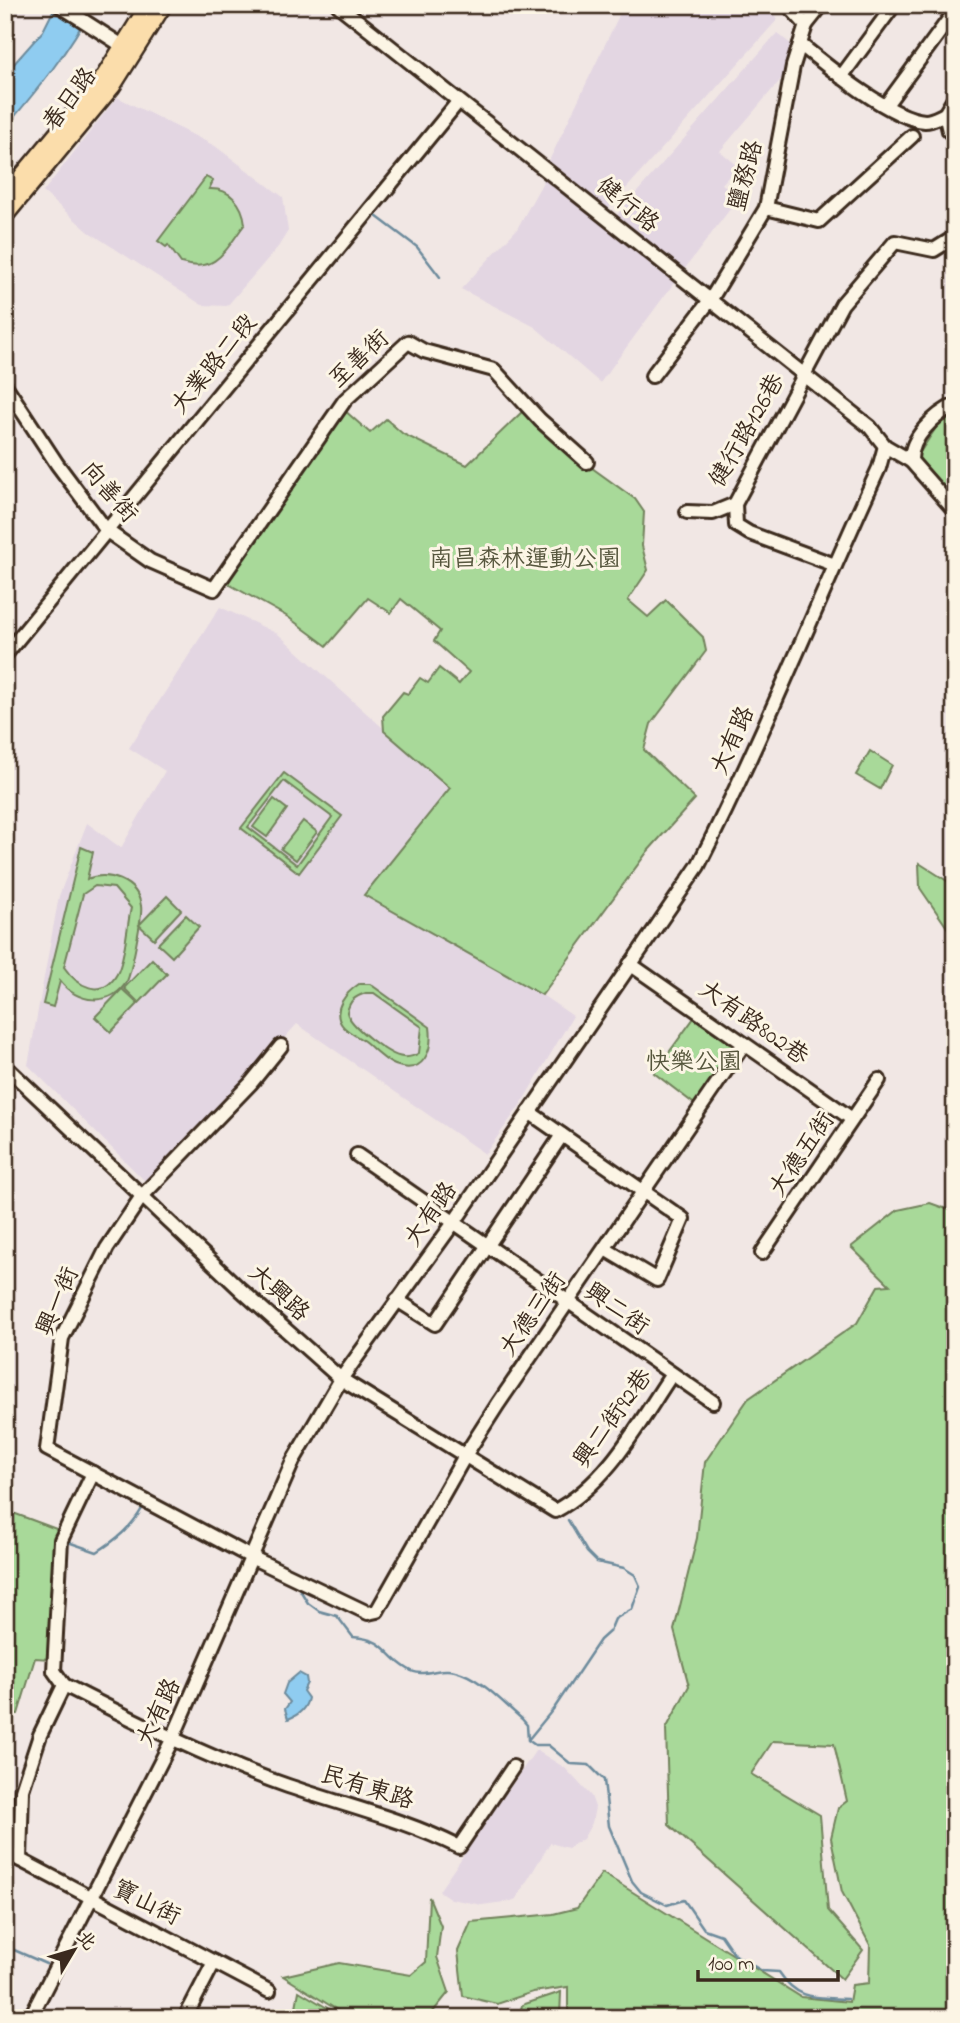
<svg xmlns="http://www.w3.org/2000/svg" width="960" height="2023" viewBox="0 0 960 2023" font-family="'Indie Flower','LXGW WenKai TC',sans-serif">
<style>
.built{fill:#e3d6e2}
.green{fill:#a8d999;stroke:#72825c;stroke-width:2;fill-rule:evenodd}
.water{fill:#8fccf0;stroke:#6d8b9c;stroke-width:2}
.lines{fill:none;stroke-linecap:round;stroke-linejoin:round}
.stream{stroke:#6d8b9c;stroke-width:2.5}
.minor-casing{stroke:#3b2a1e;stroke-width:18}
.major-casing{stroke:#3b2a1e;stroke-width:21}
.minor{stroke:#fcf5e5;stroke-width:12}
.major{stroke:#fbddab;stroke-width:16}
.labels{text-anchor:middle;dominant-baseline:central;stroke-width:6;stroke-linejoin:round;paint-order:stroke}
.street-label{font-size:24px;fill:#3b2a1e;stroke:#fcf5e5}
.park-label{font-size:24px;fill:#56563d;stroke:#fcf5e5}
</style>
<rect width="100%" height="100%" fill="#f1e7e4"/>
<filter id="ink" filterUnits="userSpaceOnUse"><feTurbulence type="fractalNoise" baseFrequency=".0143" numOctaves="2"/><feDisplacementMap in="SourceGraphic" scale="14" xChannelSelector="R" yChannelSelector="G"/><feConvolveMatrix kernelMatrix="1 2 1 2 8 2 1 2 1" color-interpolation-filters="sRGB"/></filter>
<g filter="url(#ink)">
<g class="built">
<path d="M624 5H763L778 19 606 211 547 165Z"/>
<path d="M777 33 792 45 783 77 720 151 738 166 722 184 740 196 683 271 616 216Z"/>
<path d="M117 97 215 146 283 197 288 231 278 247 227 306 202 305 89 232 43 192Z"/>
<path d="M545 178 674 283 600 383 535 327 461 289 517 229Z"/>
<path d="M220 607 278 634 450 788 365 896 542 995 573 1016 521 1104 485 1154 297 1024 223 1105 145 1181 28 1065 59 896 87 823 121 848 165 771 129 748Z"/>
<path d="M536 1750 565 1768 591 1796 595 1807 592 1823 583 1839 568 1848 550 1843 516 1899 511 1901 482 1905 451 1899 439 1891Z"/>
</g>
<g class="green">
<path d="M206 177 213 181 209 189C230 188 243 204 245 224 225 250 217 274 181 263L168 245 166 247 158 241Z"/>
<path d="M343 409 370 433 386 419 403 434 467 465 524 410 563 447 635 499 644 512 642 546 648 570 628 600 648 617 666 600 703 637 706 651 651 724 644 750 695 799 648 851 542 995 364 895 450 788 384 731 383 716 403 692 408 694 420 678 428 683 439 668 459 684 469 672 434 641 440 631 401 599 391 613 368 598 327 646 288 617 225 582Z"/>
<path d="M955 412V502L915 460 941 420Z"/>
<path d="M870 751 892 765 880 789 856 775Z"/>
<path d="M284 773 342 816 299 873 241 828ZM284 781 332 817 297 865 248 827Z"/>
<path d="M274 799 287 809 267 837 253 827Z"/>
<path d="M303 821 317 832 296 860 281 849Z"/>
<path d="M81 847 93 852 87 879C107 870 138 881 141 906 143 915 131 973 127 981 111 1008 76 1003 60 981L53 1007 43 1004ZM95 886 114 888 131 908C127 925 125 960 117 974 102 1001 76 985 64 967L83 894Z"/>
<path d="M919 863 955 886V939L920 888Z"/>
<path d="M167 896 181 910 154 939 139 925Z"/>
<path d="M186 915 199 927 172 957 158 944Z"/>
<path d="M152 959 167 974 139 1003 124 988Z"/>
<path d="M359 984H370L430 1027C433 1050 424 1076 395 1065 384 1061 373 1048 364 1041 358 1037 346 1031 342 1025 331 1009 347 992 359 984ZM366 993H374L422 1027 419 1053C414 1056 409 1058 403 1057 389 1056 349 1025 347 1012 350 1000 354 997 366 993Z"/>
<path d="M122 989 138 1004 111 1032 95 1017Z"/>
<path d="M694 1018 736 1048 697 1106 654 1073Z"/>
<path d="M930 1203 955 1212V2018H568V1987L533 1992 497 2004 463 1996 458 1951 471 1922 553 1914 577 1908 602 1873 801 1997 849 2002 852 1985 869 1983 870 1945 842 1892 831 1838 838 1808 847 1801 834 1744 773 1741 751 1774 820 1815 828 1910 863 1950 842 1979 669 1825 666 1729 689 1686 674 1630 697 1538 705 1462 748 1399 857 1323 878 1286 890 1285 851 1247 898 1210Z"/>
<path d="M5 1510 59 1530 50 1659 35 1658 18 1714H5Z"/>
<path d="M429 1897 441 1926 437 1957 449 1992 428 2018H350L283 1976 339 1963 411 1975 426 1962Z"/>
<path d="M299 1991 344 2018H294Z"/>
<path d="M561 1992 560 2018H519L522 2005Z"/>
</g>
<g class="water">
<path d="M56 5H93C70 50 38 89 5 128V74L43 31Z"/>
<path d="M299 1673 306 1677 307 1683 303 1691 308 1698C306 1709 299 1715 288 1719L285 1709 290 1702 283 1694 287 1683Z"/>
</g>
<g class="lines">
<g class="stream">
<path d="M376 216 417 247 440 277"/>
<path d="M68 1542 97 1552C117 1539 131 1528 143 1507"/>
<path d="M297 1585 308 1603 319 1611 337 1616 353 1637C387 1639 384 1655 408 1669 423 1679 438 1666 455 1671 480 1677 503 1703 522 1719L527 1725 528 1740 535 1745H548L571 1764 589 1765 604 1780 609 1826 632 1881 641 1892 667 1905 684 1900 704 1929 721 1935 734 1954 762 1971 779 1972C798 2001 816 1997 847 1999"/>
<path d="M528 1740 555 1707 600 1640 610 1631 615 1619 632 1609 640 1586 635 1575 624 1568 597 1562 587 1552 568 1520"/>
<path d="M5 1946 46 1964"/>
</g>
<g class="minor-casing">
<g id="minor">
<path d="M59 5 129 50"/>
<path d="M338 5 870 427 885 446 911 461"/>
<path d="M788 5 806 25"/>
<path d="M800 44C827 66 891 119 925 121 932 121 938 117 945 114L949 131 955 136"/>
<path d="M841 77 894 5"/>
<path d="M886 105 955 11"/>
<path d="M945 114 955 97"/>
<path d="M766 208 819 221 912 136"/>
<path d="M652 376 711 299 766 208 793 66 806 25 822 5"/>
<path d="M5 385 57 464 107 531 150 561 214 589 345 400 408 342 424 351 494 370 540 420 587 462"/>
<path d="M955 405C935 414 910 438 911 461L955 511"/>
<path d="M735 504 736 525 749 533 835 565"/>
<path d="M687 512 713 513 735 504 842 304 895 242 934 250 955 237"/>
<path d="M5 655 458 102"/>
<path d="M630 964 852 1119"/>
<path d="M281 1046 251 1083 142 1196 107 1248 62 1338 47 1449 253 1558 368 1613 377 1611 466 1454 498 1404 744 1044"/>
<path d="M5 1066 240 1289 341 1379 555 1511C609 1482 638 1424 672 1374"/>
<path d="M529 1112 683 1219 657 1280 605 1249"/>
<path d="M357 1155 713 1402"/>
<path d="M762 1253 879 1080"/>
<path d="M397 1300 435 1324 562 1135"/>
<path d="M93 1473 61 1540 54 1671 64 1685C137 1722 210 1759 288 1786 346 1806 403 1819 459 1847L513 1767"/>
<path d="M5 1852 269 1991"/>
<path d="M20 1860 22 1790 40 1735 64 1685"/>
<path d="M30 2018 172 1740 293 1461 341 1379 455 1221 698 866C764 736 818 600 879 468L885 446"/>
<path d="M185 2018 214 1962"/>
</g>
</g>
<g class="major-casing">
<g id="major">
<path d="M5 197 103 79 149 5"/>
<path d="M5 215 112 86 163 5"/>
</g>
</g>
<use href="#minor" class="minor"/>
<use href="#major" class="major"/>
</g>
</g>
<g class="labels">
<g class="street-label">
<text transform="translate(71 100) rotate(-53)">春日路</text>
<text transform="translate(747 176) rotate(-75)">鹽務路</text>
<text transform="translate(627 206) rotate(39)">健行路</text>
<text transform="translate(360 360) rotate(-43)">至善街</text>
<text transform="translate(215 365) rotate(-51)">大業路二段</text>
<text transform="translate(748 431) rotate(-60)">健行路126巷</text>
<text transform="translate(108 493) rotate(49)">向善街</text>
<text transform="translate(734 741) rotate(-66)">大有路</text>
<text transform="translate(753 1024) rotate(35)">大有路802巷</text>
<text transform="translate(803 1155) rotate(-56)">大德五街</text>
<text transform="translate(432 1215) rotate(-55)">大有路</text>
<text transform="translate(278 1294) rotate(42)">大興路</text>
<text transform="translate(59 1302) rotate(-67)">興一街</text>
<text transform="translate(616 1310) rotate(35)">興二街</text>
<text transform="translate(534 1315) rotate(-55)">大德三街</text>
<text transform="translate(614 1419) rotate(-54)">興二街92巷</text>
<text transform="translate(160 1713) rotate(-65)">大有路</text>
<text transform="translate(367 1789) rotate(17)">民有東路</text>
<text transform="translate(146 1904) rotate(26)">寶山街</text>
</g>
<g class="park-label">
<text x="525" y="560">南昌森林運動公園</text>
<text x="694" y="1063">快樂公園</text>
</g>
</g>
<rect width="960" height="2023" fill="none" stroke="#fcf5e5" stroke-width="28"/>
<rect x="14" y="14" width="932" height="1995" fill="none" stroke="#3b2a1e" stroke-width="2.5" filter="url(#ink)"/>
<g transform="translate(74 1950) rotate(52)" stroke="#fcf5e5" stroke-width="5" paint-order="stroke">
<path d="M0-5L12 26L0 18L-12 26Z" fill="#3b2a1e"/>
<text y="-10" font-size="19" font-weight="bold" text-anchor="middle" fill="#3b2a1e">北</text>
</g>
<path d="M698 1970v10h140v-10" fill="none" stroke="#3b2a1e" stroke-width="3.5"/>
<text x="708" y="1970" font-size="21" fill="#3b2a1e" stroke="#fcf5e5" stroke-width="5" paint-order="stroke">100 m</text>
</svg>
